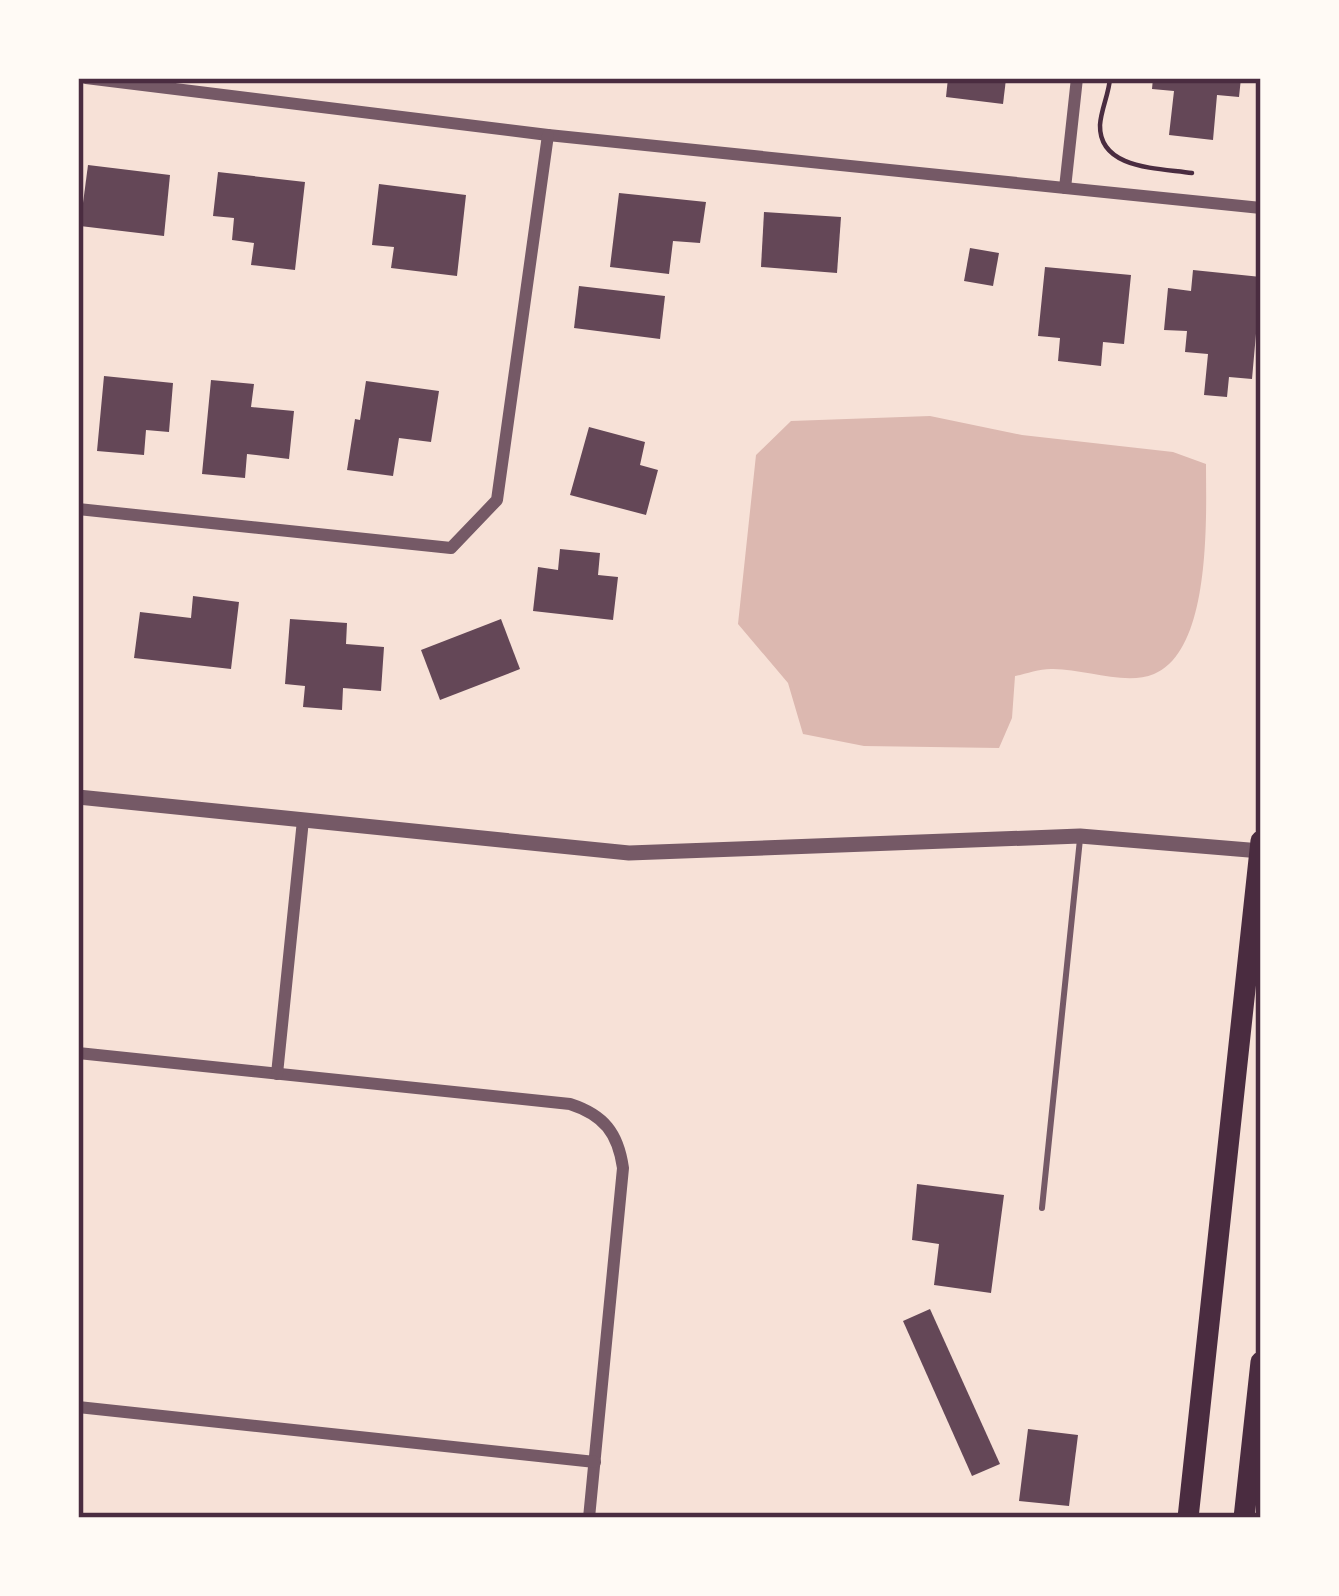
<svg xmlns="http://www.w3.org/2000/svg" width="1339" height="1596" viewBox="0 0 1339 1596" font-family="Overpass,sans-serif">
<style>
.water{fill:#dcb8b0}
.building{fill:#644757}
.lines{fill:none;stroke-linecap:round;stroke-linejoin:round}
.path{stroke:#4a2c40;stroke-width:4.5}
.service{stroke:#755966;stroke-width:6}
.minor{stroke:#755966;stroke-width:12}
.tertiary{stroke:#755966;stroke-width:15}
.primary{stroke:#4a2c40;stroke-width:21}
.neatline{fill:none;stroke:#4a2c40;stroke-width:4.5}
</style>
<rect width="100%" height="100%" fill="#f7e1d7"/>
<path class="water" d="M930 416 1022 435 1173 452 1206 464C1206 516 1212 650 1154 674 1125 686 1082 668 1051 669 1039 669 1026 674 1015 676L1012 718 999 748 864 746 803 734 788 683 738 624 756 455 791 421Z"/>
<g class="building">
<path d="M948 78 1006 79 1003 104 946 97Z"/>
<path d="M1153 78H1241L1239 97 1217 95 1213 140 1169 135 1174 91 1152 89Z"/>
<path d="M88 165 170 175 164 236 80 226Z"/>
<path d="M218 172 305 182 295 270 251 265 254 243 232 240 234 218 213 216Z"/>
<path d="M379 184 466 195 457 276 391 268 394 247 372 245Z"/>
<path d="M619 193 706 202 700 243 673 241 669 274 610 267Z"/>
<path d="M764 212 841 217 837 273 761 267Z"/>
<path d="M970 248 999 253 993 286 964 281Z"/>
<path d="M1045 267 1131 275 1124 344 1103 342 1101 366 1058 361 1060 338 1038 336Z"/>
<path d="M1193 270 1261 277 1252 379 1229 377 1227 397 1204 395 1208 354 1185 352 1187 331 1164 330 1168 288 1191 291Z"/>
<path d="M579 286 665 296 660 339 574 328Z"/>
<path d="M104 376 173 383 169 432 146 430 144 455 97 451Z"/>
<path d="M211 380 254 384 251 407 294 411 289 459 247 454 245 478 202 474Z"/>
<path d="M366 381 439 391 431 442 399 438 393 476 347 470 355 419 360 420Z"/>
<path d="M589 427 645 442 640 465 658 470 646 515 570 495Z"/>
<path d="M560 549 600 553 598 575 618 577 613 620 533 611 538 567 558 570Z"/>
<path d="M193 596 239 602 231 669 134 658 140 612 191 618Z"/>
<path d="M290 619 347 623 346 644 384 647 381 691 343 688 342 710 303 707 305 686 285 684Z"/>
<path d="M501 619 520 669 440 700 421 650Z"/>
<path d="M917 1184 1004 1195 991 1293 934 1285 939 1244 912 1240Z"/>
<path d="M930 1309 1000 1464 972 1476 903 1321Z"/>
<path d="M1028 1429 1078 1435 1069 1506 1019 1501Z"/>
</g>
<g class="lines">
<path class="path" d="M1110 78C1109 94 1101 109 1100 125 1099 170 1160 168 1192 173"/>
<path class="service" d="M1042 1208 1080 839"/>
<g class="minor">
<path d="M86 78 548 135 1261 208"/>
<path d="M1065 188 1077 78"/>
<path d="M78 509 451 548 497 500 548 135"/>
<path d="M78 1053 570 1104C604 1115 618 1133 623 1168L589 1518"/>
<path d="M277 1074 303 820"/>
<path d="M78 1407 595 1462"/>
</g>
<path class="tertiary" d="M78 797 629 853 1080 836 1261 851"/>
<g class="primary">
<path d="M1188 1518 1261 841"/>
<path d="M1244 1518 1261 1362"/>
</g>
</g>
<rect width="1339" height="1596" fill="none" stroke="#fffaf5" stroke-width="162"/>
<rect x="81" y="81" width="1177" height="1434" class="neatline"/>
</svg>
